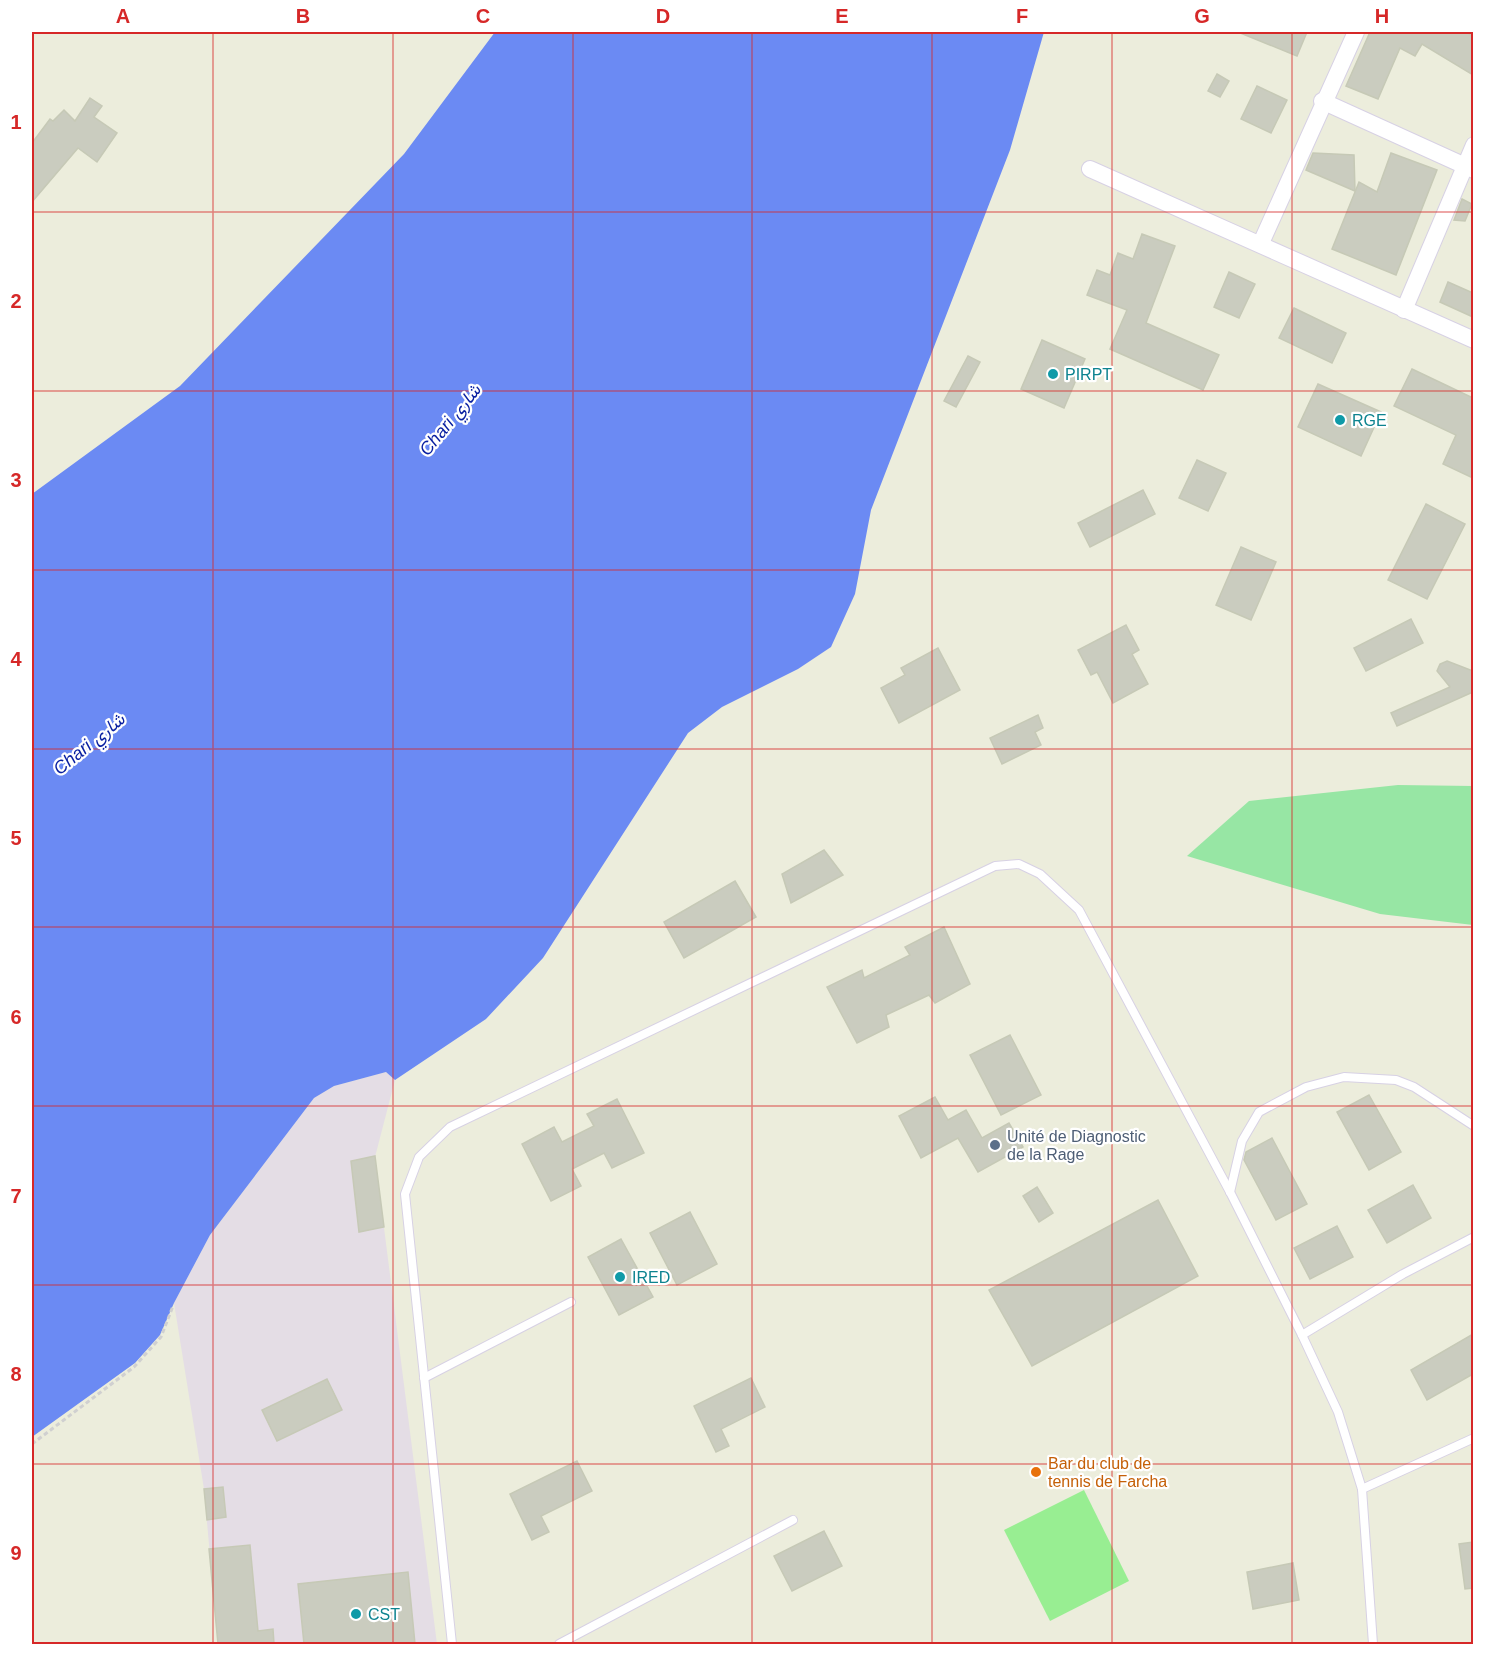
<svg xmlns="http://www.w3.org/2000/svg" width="1505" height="1676" viewBox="0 0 1505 1676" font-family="Helvetica,Vazirmatn,sans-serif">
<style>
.industrial{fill:#e4dde5}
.green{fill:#97e6a4}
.pitch{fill:#98ee92}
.water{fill:#6b8af3}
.building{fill:#caccbf;stroke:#c6c9b6;stroke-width:1.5}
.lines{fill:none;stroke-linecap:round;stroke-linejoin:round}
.service-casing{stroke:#d7d1e4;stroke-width:10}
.minor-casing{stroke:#d7d1e4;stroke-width:18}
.path{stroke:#d0d0d0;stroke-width:3;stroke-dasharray:4.5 3;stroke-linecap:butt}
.service{stroke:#fff;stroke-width:8}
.minor{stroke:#fff;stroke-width:16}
.grid{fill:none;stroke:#d62828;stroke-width:1.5;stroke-opacity:0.55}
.culture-dot{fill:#0f9aa8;stroke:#fff;stroke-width:2}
.service-dot{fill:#5c6f8a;stroke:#fff;stroke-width:2}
.food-dot{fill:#e8710a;stroke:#fff;stroke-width:2}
.labels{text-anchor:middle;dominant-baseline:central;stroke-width:4.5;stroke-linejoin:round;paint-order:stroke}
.culture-label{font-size:16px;fill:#0d838f;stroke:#fff;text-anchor:start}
.service-label{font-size:16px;fill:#4e5e75;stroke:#fff;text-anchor:start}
.food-label{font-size:16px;fill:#c56008;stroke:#fff;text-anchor:start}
.water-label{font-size:18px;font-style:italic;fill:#081fa1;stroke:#fff}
.neatline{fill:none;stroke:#d62828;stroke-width:2}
.grid-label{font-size:20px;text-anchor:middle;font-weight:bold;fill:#d62828}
</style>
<rect width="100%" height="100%" fill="#eceddc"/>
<path class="industrial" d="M386 1072 395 1080 375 1157 437 1644H218L204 1489 174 1303 210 1235 314 1098 334 1086Z"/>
<path class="green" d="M1398 785 1473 786V925L1380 914 1187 856 1249 801Z"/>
<path class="pitch" d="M1084 1490 1129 1581 1050 1621 1004 1530Z"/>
<path class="water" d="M495 32H1044L1010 150 871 510 855 594 831 647 798 669 722 707 688 733 543 958 486 1019 395 1080 386 1072 334 1086 314 1098 210 1235 174 1303 160 1335 135 1363 32 1437V494L180 386 404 154Z"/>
<g class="building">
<path d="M1238 32H1307L1297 56Z"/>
<path d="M1370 32H1466L1473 36V75L1422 44 1415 56 1400 48 1378 99 1346 86Z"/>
<path d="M1217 74 1229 81 1220 97 1208 91Z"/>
<path d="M1257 86 1287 100 1271 133 1241 119Z"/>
<path d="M90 98 102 106 94 117 117 133 97 162 78 148 32 202V143L50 119 53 121 64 110 75 121Z"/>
<path d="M1313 153 1354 155 1355 191 1306 170Z"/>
<path d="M1391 153 1437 170 1396 275 1332 249 1359 182 1377 192Z"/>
<path d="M1462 199 1472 204 1465 221 1454 220Z"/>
<path d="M1142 234 1175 246 1146 323 1219 355 1203 390 1110 349 1127 310 1087 295 1097 270 1110 275 1118 253 1133 259Z"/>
<path d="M1229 272 1255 284 1239 318 1214 307Z"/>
<path d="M1448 282 1473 293V317L1440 302Z"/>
<path d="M1294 308 1346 333 1332 363 1279 338Z"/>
<path d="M1042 340 1085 359 1064 408 1021 389Z"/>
<path d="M968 356 980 362 956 407 944 401Z"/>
<path d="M1412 369 1473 398V478L1443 464 1456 435 1394 406Z"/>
<path d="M1318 384 1381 412 1361 456 1298 427Z"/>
<path d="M1197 460 1226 473 1208 511 1179 498Z"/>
<path d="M1143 490 1155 514 1090 547 1078 523Z"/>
<path d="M1426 504 1465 524 1427 599 1388 580Z"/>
<path d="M1241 547 1276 562 1251 620 1216 605Z"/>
<path d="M1411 619 1423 643 1366 671 1354 648Z"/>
<path d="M1126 625 1139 650 1132 654 1148 684 1113 703 1097 672 1091 675 1078 650Z"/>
<path d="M938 648 960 690 899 723 881 688 905 675 901 668Z"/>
<path d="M1447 661 1473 671V692L1397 726 1391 713 1450 687 1437 671 1440 664Z"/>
<path d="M1038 715 1043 728 1035 732 1041 745 1002 764 990 738Z"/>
<path d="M824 850 843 875 791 903 782 874Z"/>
<path d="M735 881 756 917 684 958 664 922Z"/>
<path d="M944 927 970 984 935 1003 929 995 886 1015 889 1027 857 1043 827 987 862 970 864 978 910 955 905 947Z"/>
<path d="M1010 1035 1041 1095 1001 1115 970 1055Z"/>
<path d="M1369 1095 1401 1152 1369 1170 1337 1112Z"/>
<path d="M935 1097 948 1120 966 1110 982 1138 1009 1123 1023 1147 978 1172 958 1138 921 1158 899 1116Z"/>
<path d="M617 1099 644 1153 612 1168 604 1153 572 1169 581 1186 551 1201 522 1144 554 1127 562 1142 594 1126 587 1114Z"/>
<path d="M1272 1138 1307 1204 1276 1220 1244 1160 1246 1152Z"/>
<path d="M375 1156 384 1227 359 1232 351 1161Z"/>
<path d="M1413 1185 1431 1218 1387 1243 1368 1210Z"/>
<path d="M1037 1187 1053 1213 1039 1222 1023 1196Z"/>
<path d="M1158 1200 1198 1276 1032 1366 989 1290Z"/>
<path d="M690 1212 717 1264 677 1285 650 1233Z"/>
<path d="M1337 1226 1353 1257 1310 1279 1294 1248Z"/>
<path d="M621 1239 653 1297 619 1315 588 1257Z"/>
<path d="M1473 1334V1374L1427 1400 1411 1370Z"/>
<path d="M751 1378 765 1407 721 1429 729 1446 716 1452 694 1406Z"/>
<path d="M327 1379 342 1410 277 1441 262 1410Z"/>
<path d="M577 1461 592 1491 541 1516 549 1532 532 1540 510 1494Z"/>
<path d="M223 1487 226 1517 207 1520 204 1489Z"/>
<path d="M824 1531 842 1566 792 1591 774 1556Z"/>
<path d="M1473 1542V1588L1465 1589 1459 1544Z"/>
<path d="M250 1545 258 1631 273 1629 274 1644H218L209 1549Z"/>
<path d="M1293 1563 1299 1600 1253 1609 1247 1572Z"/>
<path d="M408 1572 415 1644H304L298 1584Z"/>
</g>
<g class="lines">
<g class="service-casing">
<g id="service">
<path d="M1230 1192 1242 1141 1259 1112 1306 1087 1344 1077 1396 1080 1414 1087 1474 1126"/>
<path d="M1302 1335 1403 1274 1474 1237"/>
<path d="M424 1378 571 1302"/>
<path d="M1362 1489 1474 1438"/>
<path d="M452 1644 405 1194 419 1157 450 1127 995 866 1019 864 1040 874 1079 910 1230 1192 1302 1335 1338 1412 1362 1489 1373 1644"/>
<path d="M559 1644 793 1520"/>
</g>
</g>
<g class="minor-casing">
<g id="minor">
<path d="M1322 101 1474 170"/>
<path d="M1090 169 1474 340"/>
<path d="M1261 243 1356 32"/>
<path d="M1404 310 1474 145"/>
</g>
</g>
<path class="path" d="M32 1444 134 1367 161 1337 173 1306"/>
<use href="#service" class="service"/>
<use href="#minor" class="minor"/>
</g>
<path class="grid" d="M213 32V1644M393 32V1644M573 32V1644M752 32V1644M932 32V1644M1112 32V1644M1292 32V1644M32 212H1474M32 391H1474M32 570H1474M32 749H1474M32 927H1474M32 1106H1474M32 1285H1474M32 1464H1474"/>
<g class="culture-dot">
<circle cx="1053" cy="374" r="6"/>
<circle cx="1340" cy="420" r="6"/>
<circle cx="620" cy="1277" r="6"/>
<circle cx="356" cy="1614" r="6"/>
</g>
<circle class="service-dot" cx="995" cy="1145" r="6"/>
<circle class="food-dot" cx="1036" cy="1472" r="6"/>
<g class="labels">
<g class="culture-label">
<text x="1065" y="374">PIRPT</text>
<text x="1352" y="420">RGE</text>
<text x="632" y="1277">IRED</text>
<text x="368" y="1614">CST</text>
</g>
<g class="service-label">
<text x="1007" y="1136">Unité de Diagnostic<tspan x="1007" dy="18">de la Rage</tspan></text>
</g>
<g class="food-label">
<text x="1048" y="1463">Bar du club de<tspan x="1048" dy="18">tennis de Farcha</tspan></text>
</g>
<g class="water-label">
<text transform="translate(450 420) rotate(-51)">Chari شاري</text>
<text transform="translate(89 744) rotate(-39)">Chari شاري</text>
</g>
</g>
<rect width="1505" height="1676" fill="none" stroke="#ffffff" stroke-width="66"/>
<rect x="33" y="33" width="1439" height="1610" class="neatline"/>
<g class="grid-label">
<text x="123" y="23">A</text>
<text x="303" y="23">B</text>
<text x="483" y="23">C</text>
<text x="663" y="23">D</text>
<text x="842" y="23">E</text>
<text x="1022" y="23">F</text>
<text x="1202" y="23">G</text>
<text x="1382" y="23">H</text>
<text x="16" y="129">1</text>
<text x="16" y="308">2</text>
<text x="16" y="487">3</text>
<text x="16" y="666">4</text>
<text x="16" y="845">5</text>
<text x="16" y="1024">6</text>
<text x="16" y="1203">7</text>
<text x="16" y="1381">8</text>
<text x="16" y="1560">9</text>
</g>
</svg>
